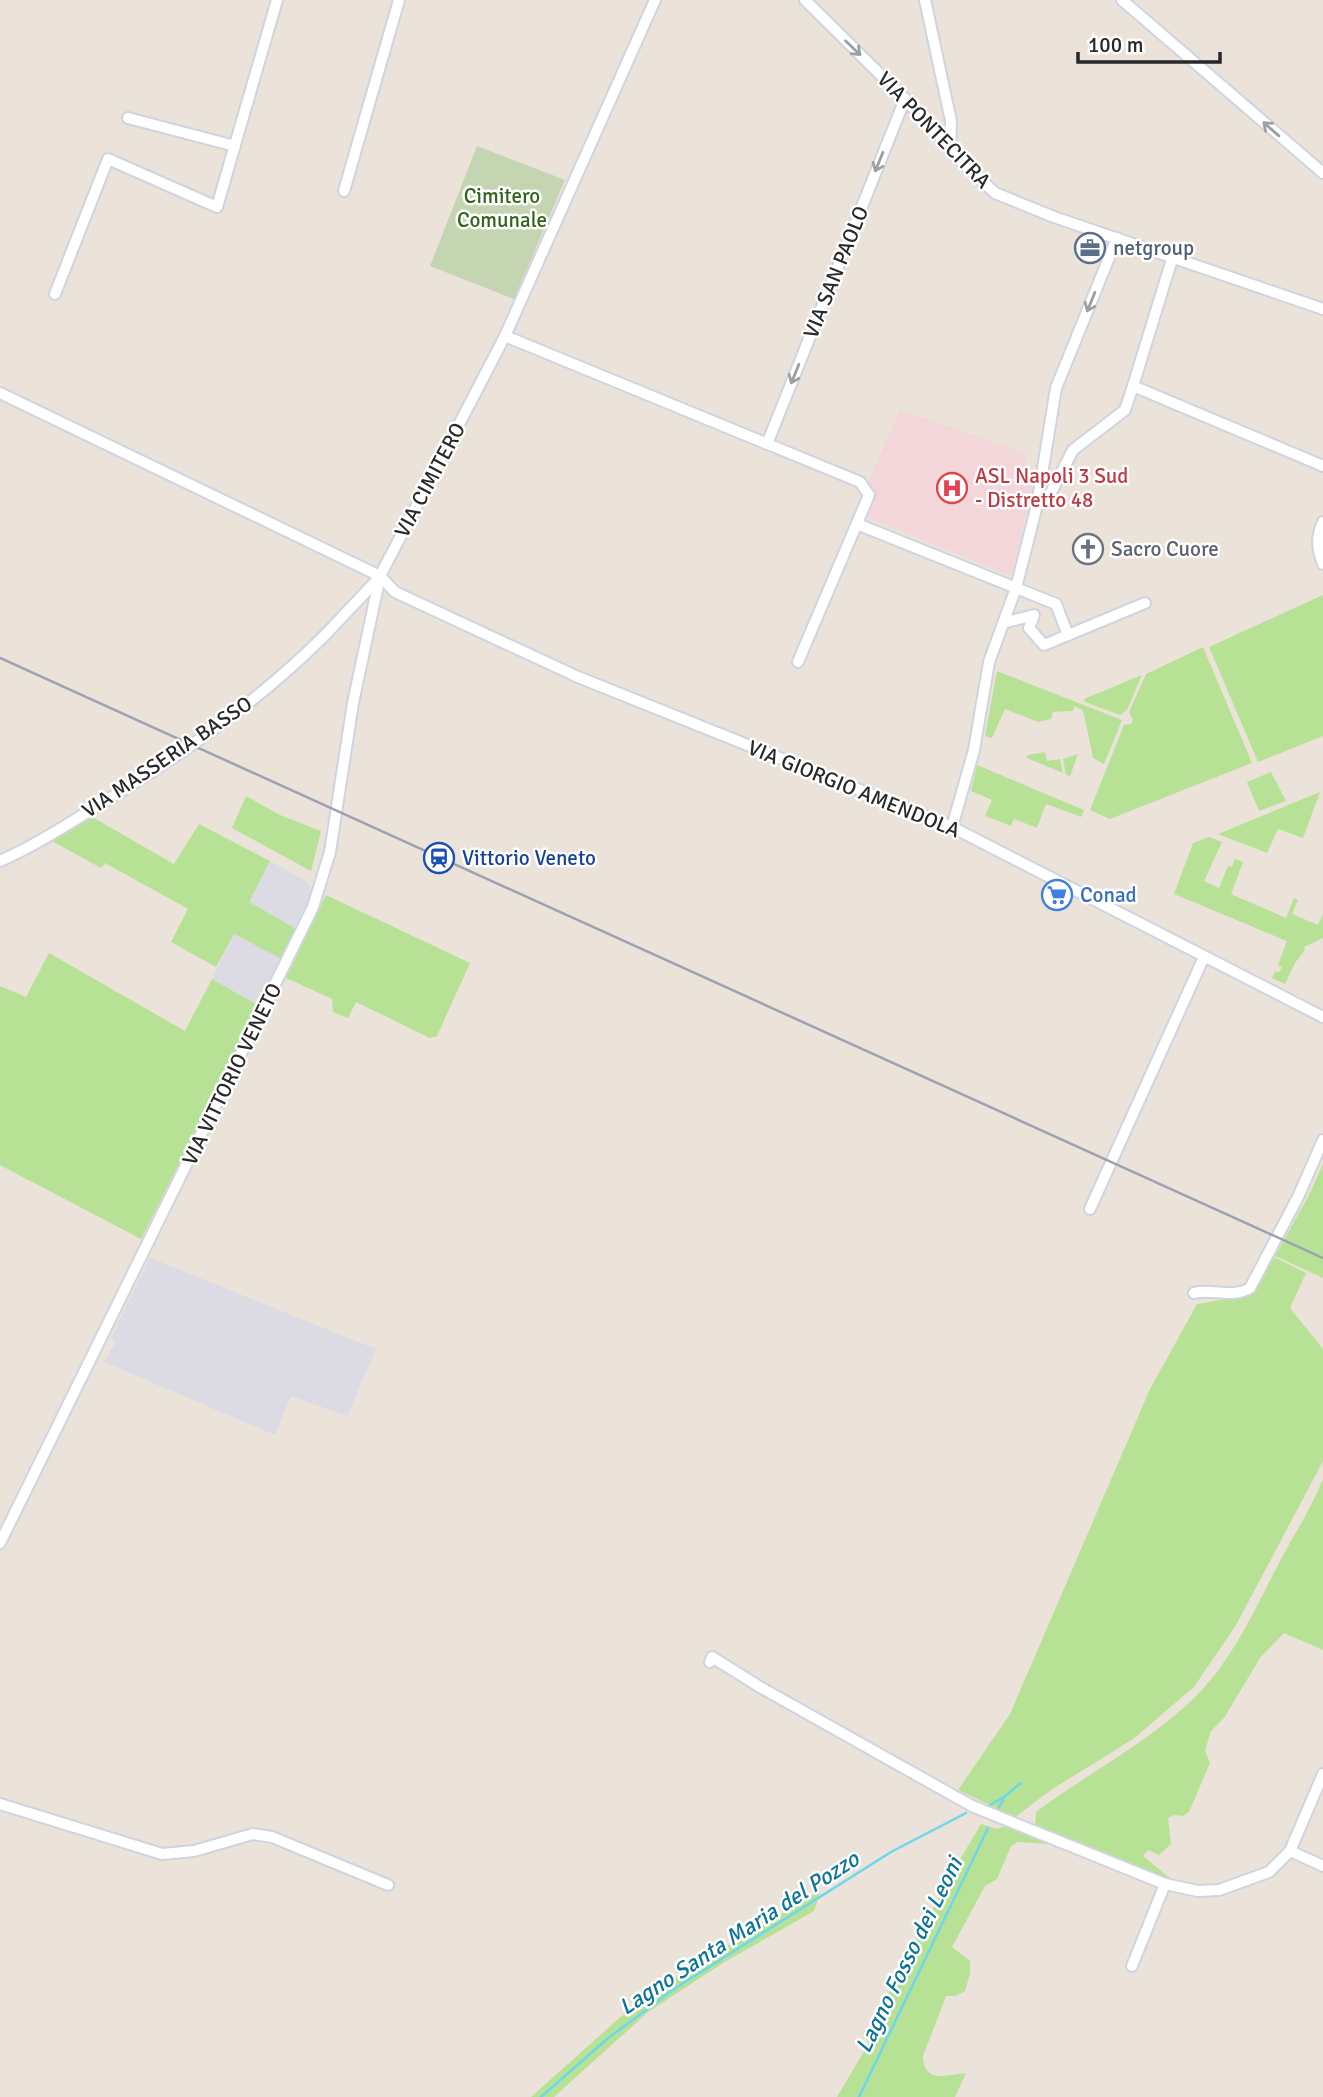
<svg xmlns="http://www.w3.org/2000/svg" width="1323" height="2097" viewBox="0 0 1323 2097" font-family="Signika,sans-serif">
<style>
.industrial{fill:#dcdae3}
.medical{fill:#f2d6da}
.green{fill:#b7e295}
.cemetery{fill:#c6d5b1}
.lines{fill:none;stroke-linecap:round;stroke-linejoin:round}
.stream{stroke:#6cd7ee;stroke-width:2.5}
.minor-casing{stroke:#cfd4e1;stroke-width:14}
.minor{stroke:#fff;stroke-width:10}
.rail{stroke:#9da2b3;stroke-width:2.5}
.oneway{stroke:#9e9e9e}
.labels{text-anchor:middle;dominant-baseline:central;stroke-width:5;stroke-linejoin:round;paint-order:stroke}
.street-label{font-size:21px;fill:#282828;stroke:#fff}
.park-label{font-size:21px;fill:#306419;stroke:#fff}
.service-label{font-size:21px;fill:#4e5e75;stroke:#fff;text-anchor:start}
.health-label{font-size:21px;fill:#be3a42;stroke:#fff;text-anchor:start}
.worship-label{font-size:21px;fill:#5b616d;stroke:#fff;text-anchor:start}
.transit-label{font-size:21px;fill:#164399;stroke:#fff;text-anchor:start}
.shop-label{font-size:21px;fill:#366cbe;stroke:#fff;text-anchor:start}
.water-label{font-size:23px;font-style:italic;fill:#0d7497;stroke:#fff}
</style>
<rect width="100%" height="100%" fill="#ebe2da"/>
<g class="industrial">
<path d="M270 861 306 881 313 891 296 929 248 902Z"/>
<path d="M234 934 282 959 259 1006 212 979Z"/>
<path d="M150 1258 376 1349 347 1416 291 1396 275 1435 104 1362 115 1343 111 1338Z"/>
</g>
<path class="medical" d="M900 410 1023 452 1034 481 1012 572 1008 575 867 517 875 495 869 480Z"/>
<g class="green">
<path d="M1323 595V736L1258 762 1209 647Z"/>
<path d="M1203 647 1252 763 1110 819 1090 810 1124 725 1131 724 1133 720 1129 712 1146 674Z"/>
<path d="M997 671 1122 720 1104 764 1093 758 1084 714 1082 710 1074 706 1073 711 1053 712 1051 719 1038 722 1005 709 992 738 985 736Z"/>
<path d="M1142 675 1127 710 1120 715 1085 702 1084 699Z"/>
<path d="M1045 752 1047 761 1060 759 1063 773 1027 758 1028 755Z"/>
<path d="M1078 754 1070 776 1066 775 1063 759Z"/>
<path d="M977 765 1084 810 1081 817 1046 804 1037 828 1014 819 1011 826 985 816 992 800 971 791Z"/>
<path d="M1271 772 1286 801 1259 811 1247 782Z"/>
<path d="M1320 792 1303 838 1278 829 1267 853 1218 834Z"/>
<path d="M246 796 280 815 321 831 311 871 232 828Z"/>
<path d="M92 817 174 864 199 824 270 861 249 902 296 929 282 959 234 934 216 967 171 942 188 909 105 863 101 868 52 841Z"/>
<path d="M1209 837 1222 842 1204 881 1219 888 1228 866 1232 867 1235 859 1243 862 1231 894 1286 918 1294 898 1298 900 1292 914 1318 925 1323 914V938L1304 947 1305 950 1295 963 1285 984 1272 978 1275 972H1279L1282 967 1278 965 1287 941 1174 894 1193 843Z"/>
<path d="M326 895 470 963 437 1036 430 1038 356 1002 348 1018 333 1012 332 999 286 978Z"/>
<path d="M49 953 185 1031 212 979 259 1006 141 1239 0 1165V986L26 997Z"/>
<path d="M1323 1164V1278L1275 1256 1309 1195Z"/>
<path d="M1274 1257 1306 1273 1290 1308 1323 1349V1461L1236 1625 1194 1687 1133 1739 1051 1790 1015 1817 958 1790 1010 1714 1150 1389 1197 1304 1246 1296Z"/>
<path d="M1323 1479V1650L1284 1633 1260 1658 1224 1718 1211 1731 1205 1750 1210 1763 1189 1812 1183 1816 1174 1815 1168 1818 1171 1844 1159 1855 1148 1850 1143 1856 1171 1879 1168 1883 1035 1829 1036 1812C1087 1774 1142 1746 1189 1703 1231 1665 1255 1609 1281 1559 1295 1533 1312 1507 1323 1479Z"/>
<path d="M981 1824 997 1829 1005 1826 1052 1841 1051 1844 1018 1842 1011 1846 997 1879 985 1886 952 1947 970 1961V1974L965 1991 956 1996H946L923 2056C924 2084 947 2075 966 2073L955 2097H837L866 2048 880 2010 946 1883Z"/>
<path d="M821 1890 814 1911 723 1963 648 2012 554 2097H531L625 2013 685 1971Z"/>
</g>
<path class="cemetery" d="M477 146 565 180 514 299 430 266Z"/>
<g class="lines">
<g class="stream">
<path d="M990 1805 1004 1797 1021 1783"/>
<path d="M998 1809 1003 1800"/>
<path d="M541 2097 607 2039 674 1989 891 1852 966 1813"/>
<path d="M859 2097 988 1828"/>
</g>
<g class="minor-casing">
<g id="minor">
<path d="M805 0 905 99 965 165 995 193 1054 217 1323 309"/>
<path d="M925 0 951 121 950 148"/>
<path d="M1122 0 1323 173"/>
<path d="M128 118 235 146"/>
<path d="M344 191 399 0"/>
<path d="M1173 256 1133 386 1323 466"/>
<path d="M55 294 108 159 217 207 277 0"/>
<path d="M505 336 860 482 869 495 798 662"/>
<path d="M0 393 380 576 395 592 578 677 952 827 1323 1017"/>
<path d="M767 444 905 99"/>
<path d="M1037 505 1046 502 1073 450 1125 410 1133 386"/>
<path d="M1323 522C1316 537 1317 548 1323 564"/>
<path d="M857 524 1056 604 1068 635"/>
<path d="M1003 623 1034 615 1029 628 1044 645 1145 603"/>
<path d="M952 827 974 750 989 662 1016 588 1037 505 1056 388 1117 238"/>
<path d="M0 861C36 845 68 824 102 803 182 754 261 700 327 633 344 615 361 597 378 579"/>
<path d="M1090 1209 1204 957"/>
<path d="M1194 1293C1213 1288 1231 1299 1250 1288L1298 1197 1323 1140"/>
<path d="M0 1543 313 907 330 852 353 703 380 576 505 336 655 0"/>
<path d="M710 1662 712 1657 760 1687 972 1806 1165 1884 1198 1891 1219 1890 1269 1872 1290 1851 1323 1774"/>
<path d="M0 1804 162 1854 194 1851 253 1834 272 1837 388 1885"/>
<path d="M1290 1851 1323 1866"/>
<path d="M1132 1966 1165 1884"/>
</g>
</g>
<use href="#minor" class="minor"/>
<path class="rail" d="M0 658 1323 1258"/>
</g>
<defs><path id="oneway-shaft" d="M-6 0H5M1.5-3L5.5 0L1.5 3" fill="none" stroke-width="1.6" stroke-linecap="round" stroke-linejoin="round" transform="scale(1.75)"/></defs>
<g class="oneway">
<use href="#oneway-shaft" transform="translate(853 48) rotate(44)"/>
<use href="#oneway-shaft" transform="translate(1271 129) rotate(-139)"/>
<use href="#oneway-shaft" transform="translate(879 162) rotate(112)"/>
<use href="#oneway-shaft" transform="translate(1091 302) rotate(112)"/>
<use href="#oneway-shaft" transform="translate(795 374) rotate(112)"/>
</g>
<defs>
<g id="office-ring" transform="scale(1.575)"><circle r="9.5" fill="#fff" stroke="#5c6f8a" stroke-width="1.5"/><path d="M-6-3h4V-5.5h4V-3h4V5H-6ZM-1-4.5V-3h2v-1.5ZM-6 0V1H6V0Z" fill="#5c6f8a"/></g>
<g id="hospital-ring" transform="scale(1.575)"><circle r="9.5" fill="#fff" stroke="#e0444e" stroke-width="1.5"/><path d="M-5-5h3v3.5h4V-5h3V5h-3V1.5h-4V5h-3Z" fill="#e0444e"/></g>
<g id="church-ring" transform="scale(1.575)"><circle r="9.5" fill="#fff" stroke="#6b7280" stroke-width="1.5"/><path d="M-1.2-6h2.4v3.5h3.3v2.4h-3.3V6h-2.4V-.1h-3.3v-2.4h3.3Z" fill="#6b7280"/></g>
<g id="station-ring" transform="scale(1.575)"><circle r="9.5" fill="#fff" stroke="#1a4fb4" stroke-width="1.5"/><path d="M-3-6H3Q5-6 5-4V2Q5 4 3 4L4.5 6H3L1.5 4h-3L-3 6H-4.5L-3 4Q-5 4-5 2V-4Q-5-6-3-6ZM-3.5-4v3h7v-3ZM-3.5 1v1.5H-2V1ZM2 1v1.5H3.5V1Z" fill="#1a4fb4"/></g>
<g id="supermarket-ring" transform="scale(1.575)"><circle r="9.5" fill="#fff" stroke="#3f7fe0" stroke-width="1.5"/><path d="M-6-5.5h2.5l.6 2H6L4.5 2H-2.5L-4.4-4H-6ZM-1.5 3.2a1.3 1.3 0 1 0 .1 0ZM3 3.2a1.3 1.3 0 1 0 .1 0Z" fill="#3f7fe0"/></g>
</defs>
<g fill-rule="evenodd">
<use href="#office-ring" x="1090" y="248"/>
<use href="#hospital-ring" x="952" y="488"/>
<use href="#church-ring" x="1088" y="549"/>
<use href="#station-ring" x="439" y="858"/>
<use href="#supermarket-ring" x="1057" y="895"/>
</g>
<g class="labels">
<g class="street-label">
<text transform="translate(934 130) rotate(46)">VIA PONTECITRA</text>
<text transform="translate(836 272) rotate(-68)">VIA SAN PAOLO</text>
<text transform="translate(430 480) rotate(-62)">VIA CIMITERO</text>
<text transform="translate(167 757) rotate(-34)">VIA MASSERIA BASSO</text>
<text transform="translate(854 789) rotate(22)">VIA GIORGIO AMENDOLA</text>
<text transform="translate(232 1074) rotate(-64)">VIA VITTORIO VENETO</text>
</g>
<g class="park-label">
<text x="502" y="196">Cimitero<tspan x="502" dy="24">Comunale</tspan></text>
</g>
<g class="service-label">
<text x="1113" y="248">netgroup</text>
</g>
<g class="health-label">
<text x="975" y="476">ASL Napoli 3 Sud<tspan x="975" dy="24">- Distretto 48</tspan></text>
</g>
<g class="worship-label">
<text x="1111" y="549">Sacro Cuore</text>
</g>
<g class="transit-label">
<text x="462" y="858">Vittorio Veneto</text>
</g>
<g class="shop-label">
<text x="1080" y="895">Conad</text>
</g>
<g class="water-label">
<text transform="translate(739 1933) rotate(-33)">Lagno Santa Maria del Pozzo</text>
<text transform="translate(909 1955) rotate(-64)">Lagno Fosso dei Leoni</text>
</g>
</g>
<path d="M1078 52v10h142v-10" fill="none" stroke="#282828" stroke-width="3.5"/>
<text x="1088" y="52" font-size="21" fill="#282828" stroke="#ffffff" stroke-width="5" paint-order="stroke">100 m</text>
</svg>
